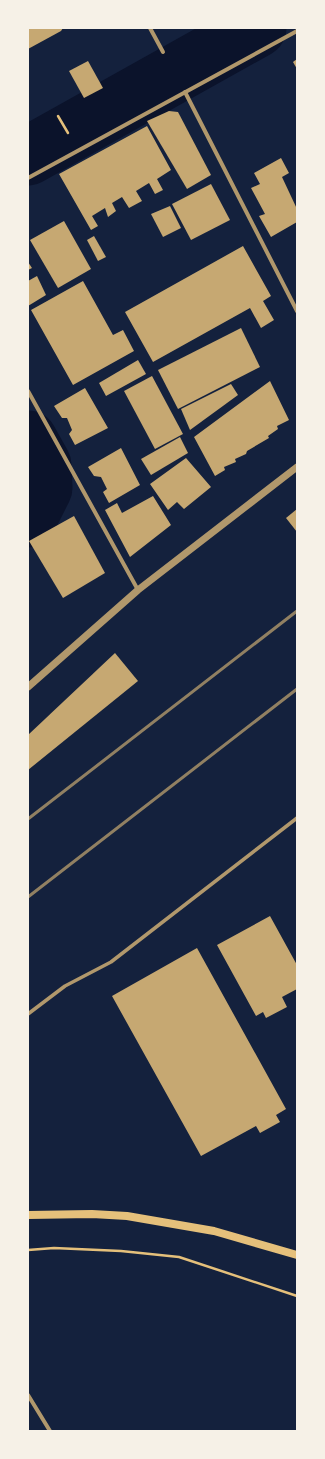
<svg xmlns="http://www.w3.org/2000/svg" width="325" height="1459" viewBox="0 0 325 1459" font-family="'PT Sans Narrow',sans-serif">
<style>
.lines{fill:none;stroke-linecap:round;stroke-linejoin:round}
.river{stroke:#0b132b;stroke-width:59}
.building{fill:#c6a872}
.path{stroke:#e5c07b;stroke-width:2.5}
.pedestrian{stroke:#b1986c;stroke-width:3.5}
.minor{stroke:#b1986c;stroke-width:4}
.tertiary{stroke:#b1986c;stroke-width:7}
.secondary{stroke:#e5c07b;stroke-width:8}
.rail{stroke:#918062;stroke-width:3}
</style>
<rect width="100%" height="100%" fill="#14213d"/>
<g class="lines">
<g class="river">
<path d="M28 156 257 28"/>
<path d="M28 440 42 465 43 488 28 518"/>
</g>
</g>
<g class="building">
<path d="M28 28H63L61 31 28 49Z"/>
<path d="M297 59V69L293 62Z"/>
<path d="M88 61 103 88 84 98 69 71Z"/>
<path d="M169 111 178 112 211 175 187 189 147 121Z"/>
<path d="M147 126 171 170 157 179 163 190 155 194 149 183 136 191 142 201 129 208 122 197 112 203 116 211 108 217 105 208 92 216 98 226 91 230 59 174Z"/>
<path d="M281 158 289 173 282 177 297 209V222L271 237 259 216 265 214 251 188 260 184 254 173Z"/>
<path d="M211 184 230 220 191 240 172 204Z"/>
<path d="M170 206 181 228 163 237 151 214Z"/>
<path d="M64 221 91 269 58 288 30 240Z"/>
<path d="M94 236 106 257 98 261 87 240Z"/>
<path d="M243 246 271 296 263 301 274 320 261 328 250 308 153 362 125 312Z"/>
<path d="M28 262 32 268 28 270Z"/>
<path d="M37 276 46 295 28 306V281Z"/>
<path d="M83 281 113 335 123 330 134 351 73 385 31 310Z"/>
<path d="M241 328 260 367 178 409 158 370Z"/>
<path d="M138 360 146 374 106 396 99 383Z"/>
<path d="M152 376 183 434 155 449 124 391Z"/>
<path d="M270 381 289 420 277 426 278 429 268 436 269 438 247 451 246 454 235 459 236 462 224 467 225 470 215 476 194 437Z"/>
<path d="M231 384 238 395 190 430 181 409Z"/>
<path d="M85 388 108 428 75 445 69 434 72 430 67 418H62L54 406Z"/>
<path d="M180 437 188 453 151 475 141 459Z"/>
<path d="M121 448 140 485 109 503 103 492 107 489 101 477 94 476 88 467Z"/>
<path d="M186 458 211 487 184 509 177 502 168 510 150 484Z"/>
<path d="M153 496 171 525 130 557 105 510 117 503 122 513Z"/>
<path d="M297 509V532L286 518Z"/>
<path d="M74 516 105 573 63 598 29 541Z"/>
<path d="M115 653 138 681 28 770V735Z"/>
<path d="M270 916 297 965V989L282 997 287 1007 266 1018 263 1012 256 1016 217 945Z"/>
<path d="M197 948 286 1109 276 1115 280 1122 260 1133 256 1126 201 1156 112 996Z"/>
</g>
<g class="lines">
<g class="path">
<path d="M58 116 68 133"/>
<path d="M28 1250 54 1248 121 1251 179 1257 297 1296"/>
</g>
<path class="pedestrian" d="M28 1014 65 986 111 962 297 818"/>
<g class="minor">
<path d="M150 28 163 52"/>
<path d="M185 92 297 311"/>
<path d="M28 178 297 31"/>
<path d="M28 391 138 590"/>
<path d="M28 1395 50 1431"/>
</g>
<path class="tertiary" d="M28 687 138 590 297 467"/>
<path class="secondary" d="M28 1215 92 1214 127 1216 214 1231 297 1255"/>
<g class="rail">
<path d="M28 819 297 611"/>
<path d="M28 897 297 689"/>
</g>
</g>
<rect width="325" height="1459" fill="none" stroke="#f6f1e7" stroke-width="58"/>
</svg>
